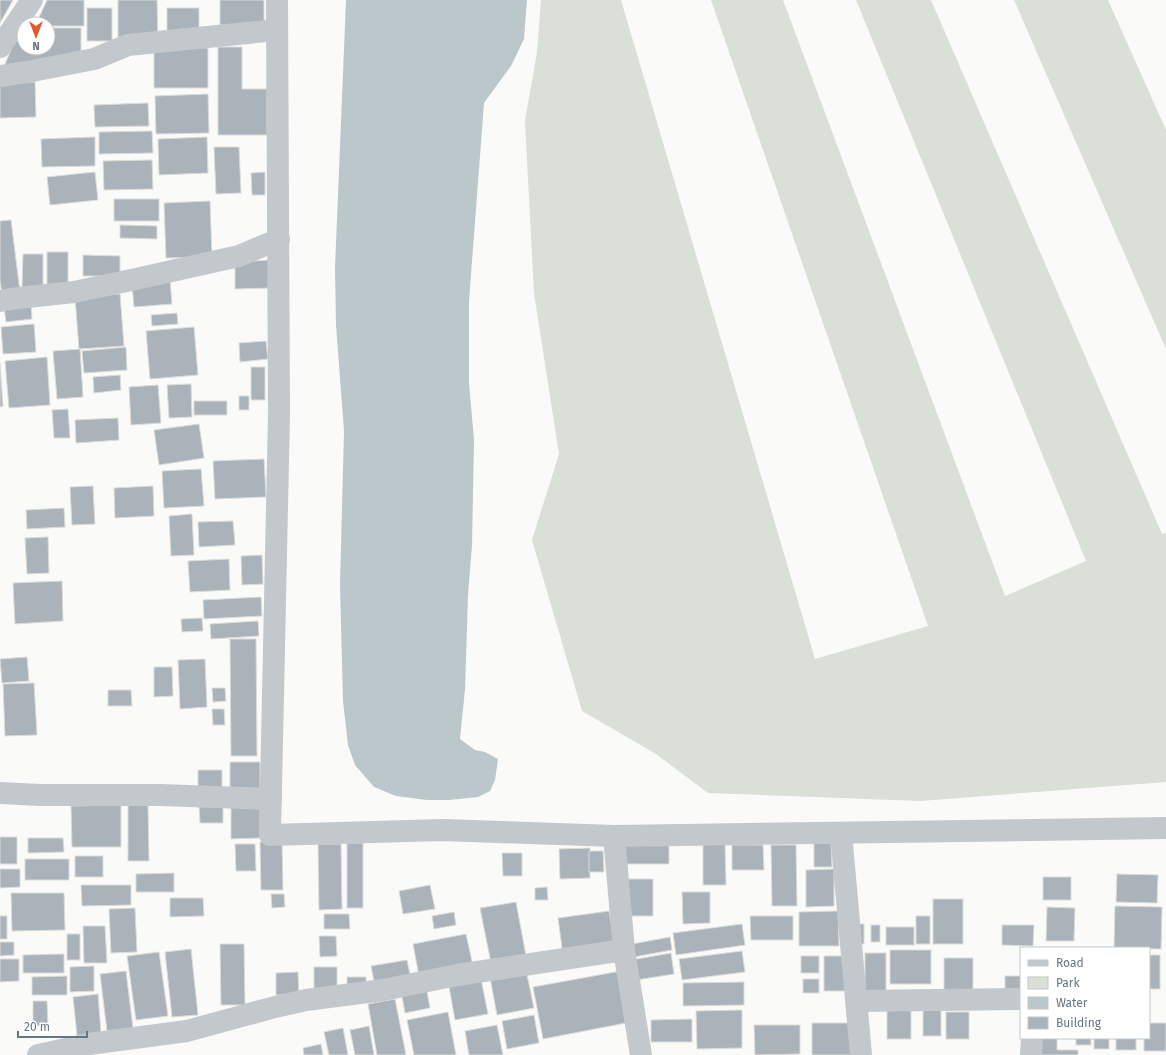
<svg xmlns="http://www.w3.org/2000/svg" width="1166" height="1055" viewBox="0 0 1166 1055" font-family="'Fira Sans',sans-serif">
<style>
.green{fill:#dadfd7}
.water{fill:#bbc7cb}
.building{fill:#aab3b9;stroke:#dcdcda}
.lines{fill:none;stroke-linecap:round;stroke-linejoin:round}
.minor{stroke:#c3c8cc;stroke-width:22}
</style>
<rect width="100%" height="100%" fill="#fafaf8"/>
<g class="green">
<path d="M541 0H621L815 659 928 626 711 0H783L1005 596 1086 561 856 0H931L1162 534 1166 533V782L920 801 708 793 656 754 582 711 532 540 559 454 534 293 525 121 537 52Z"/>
<path d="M1014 0H1108L1166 130V349Z"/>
</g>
<path class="water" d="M346 0H527L524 39 511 66 484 103 469 301V383L474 440 472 545 468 594 465 689 460 739 475 750 485 752 498 759 495 780 490 791 478 797 449 800H427L396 796 374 787 355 765 348 745 343 701 340 585 344 431 336 325 335 268Z"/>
<g class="building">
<path d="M0 0H13L0 23Z"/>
<path d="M47 0H84V26H48V24H36Z"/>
<path d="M118 0H157L158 37H118Z"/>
<rect x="220" y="0" width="44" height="25"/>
<rect x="87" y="8" width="25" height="33"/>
<rect x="167" y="8" width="32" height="26"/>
<path d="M20 28H24V48H48V28H81V51L3 69Z"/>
<path d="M154 47 208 48V88H154Z"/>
<path d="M218 47H242V89H267V135H218Z"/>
<path d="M35 82 36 117 0 118V83Z"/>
<path d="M208 94 209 133 156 134 155 96Z"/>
<path d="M148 103 149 126 95 127 94 105Z"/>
<path d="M152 131 153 153 99 154V132Z"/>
<path d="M95 137V166L42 167 41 139Z"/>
<path d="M207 137 208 173 159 175 158 139Z"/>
<path d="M214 147H239L241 193 216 194Z"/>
<path d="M152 160 153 189 104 190 103 161Z"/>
<path d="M95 172 98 200 50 205 47 177Z"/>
<path d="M265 172V195H252L251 173Z"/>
<rect x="114" y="199" width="45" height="22"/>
<path d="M210 201 212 257 166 258 164 203Z"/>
<path d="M11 220 20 292 2 295 0 280V221Z"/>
<path d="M120 225 157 226V239L120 238Z"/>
<rect x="47" y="252" width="21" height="33"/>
<path d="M23 254H43V289H22Z"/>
<path d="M83 255 120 256V276H83Z"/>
<path d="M271 260V288L235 289V262Z"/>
<path d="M170 280 172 304 134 307 132 283Z"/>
<path d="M120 294 124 346 79 349 75 297Z"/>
<path d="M31 304 32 319 6 322 4 306Z"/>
<path d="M177 313 178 324 152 326 151 315Z"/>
<path d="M34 324 36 352 3 354 1 327Z"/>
<path d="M194 327 198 375 150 379 146 331Z"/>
<path d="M266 341 268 359 240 362 239 343Z"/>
<path d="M126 347 127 370 84 373 82 351Z"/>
<path d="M80 349 83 397 57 399 53 351Z"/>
<path d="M47 357 50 405 9 408 5 361Z"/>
<path d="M0 363 3 406 0 407Z"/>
<rect x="251" y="367" width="14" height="33"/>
<path d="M120 375 121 390 94 393 93 377Z"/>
<path d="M191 384 192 417 169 418 167 385Z"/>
<path d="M158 385 161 423 131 425 129 387Z"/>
<rect x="239" y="396" width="10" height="14"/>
<rect x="194" y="401" width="33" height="14"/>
<path d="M68 409 70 438H54L52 410Z"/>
<path d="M118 418 119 440 76 443 75 420Z"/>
<path d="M199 424 204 458 159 465 154 430Z"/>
<path d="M264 459 266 497 215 499 213 461Z"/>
<path d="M201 469 204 506 164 508 162 471Z"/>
<path d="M93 486 95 524 72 525 70 487Z"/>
<path d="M153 486 154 516 115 518 114 488Z"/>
<path d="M64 508 65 527 27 529 26 510Z"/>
<path d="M192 514 194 555 171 556 169 516Z"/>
<path d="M233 521 235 545 199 547 198 522Z"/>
<path d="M48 537 49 573 27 574 25 538Z"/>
<path d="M262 555 263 584 242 585 241 556Z"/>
<path d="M229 559 230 590 190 592 188 561Z"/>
<path d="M62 581 63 621 15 624 13 583Z"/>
<path d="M261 597 262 616 204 619 203 600Z"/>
<path d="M202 618 203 631 182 632 181 619Z"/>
<path d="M258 621 259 636 211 639 210 624Z"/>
<path d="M230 639H256L257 756H231Z"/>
<path d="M27 657 29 681 2 683 0 659Z"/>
<path d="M205 659 207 707 180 709 178 660Z"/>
<path d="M154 667H172L173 696 154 697Z"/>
<path d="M34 683 37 735 5 736 3 684Z"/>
<path d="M212 688H225L226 701 213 702Z"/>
<path d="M108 690H131L132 706H108Z"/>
<path d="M212 709H224L225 725H213Z"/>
<path d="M230 762H260V794L230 795Z"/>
<rect x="198" y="770" width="24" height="19"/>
<path d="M231 803H260V838L231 839Z"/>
<path d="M121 805V847H72L71 806Z"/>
<path d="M128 805H148L149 861H128Z"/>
<path d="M199 806H223V823H200Z"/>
<rect x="0" y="837" width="17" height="27"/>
<path d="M28 838H63L64 852 28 853Z"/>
<path d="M260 842H282L283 890H261Z"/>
<rect x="347" y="843" width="16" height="65"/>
<path d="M669 843V864H622V844Z"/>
<path d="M725 843 726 885H703V844Z"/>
<path d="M814 843H831L832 867H814Z"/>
<path d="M235 844H255L256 871H236Z"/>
<path d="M318 844H341L342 909 319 910Z"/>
<path d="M732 845H763L764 870H732Z"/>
<path d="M771 845H796L797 906H772Z"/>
<path d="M590 848V878L560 879 559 849Z"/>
<path d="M589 851H603L604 872H589Z"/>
<path d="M502 853H522V876H503Z"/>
<rect x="75" y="856" width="28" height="21"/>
<rect x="25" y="859" width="44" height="21"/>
<path d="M0 869H20V887L0 888Z"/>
<path d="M834 869V906L806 907V870Z"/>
<path d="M174 873V892H136V874Z"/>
<path d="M1117 874 1158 875 1157 903 1116 902Z"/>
<rect x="1043" y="877" width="28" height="23"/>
<path d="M628 879H653V916H629Z"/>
<path d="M81 885H131V905L82 906Z"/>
<path d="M430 885 435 909 403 914 399 891Z"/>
<path d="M547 887 548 900H535V888Z"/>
<path d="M682 892H710V923L683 924Z"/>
<path d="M11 893H64L65 930 12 931Z"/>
<path d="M271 894H284L285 907 272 908Z"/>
<path d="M170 898H203L204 916 170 917Z"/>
<rect x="933" y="899" width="30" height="45"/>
<path d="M516 902 526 956 491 963 480 908Z"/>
<path d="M1115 906 1162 907 1161 949 1114 948Z"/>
<path d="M1047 907 1075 908 1074 941H1046Z"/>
<path d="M135 908 137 952 111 953 109 909Z"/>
<path d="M609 911 615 948 563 955 558 918Z"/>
<path d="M838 911 839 946H799V912Z"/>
<path d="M454 912 456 925 434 929 432 916Z"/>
<path d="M324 914H349L350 929H324Z"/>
<rect x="0" y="916" width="7" height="23"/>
<path d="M750 916H793V940H751Z"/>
<rect x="916" y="916" width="14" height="28"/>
<path d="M742 924 745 945 676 955 673 933Z"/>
<rect x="853" y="924" width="11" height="20"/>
<rect x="871" y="925" width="9" height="17"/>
<path d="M1002 925H1034L1033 946 1002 945Z"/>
<path d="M83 926H105L107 963H84Z"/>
<rect x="886" y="927" width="28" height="18"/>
<rect x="67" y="934" width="13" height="26"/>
<path d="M466 934 473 966 419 976 413 944Z"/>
<path d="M319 936H336L337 956 320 957Z"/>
<path d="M670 937 672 950 623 959 621 946Z"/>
<path d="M0 942H14V955L0 956Z"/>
<path d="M220 944H244L245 1005H221Z"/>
<path d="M191 949 198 1015 172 1017 165 952Z"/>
<rect x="890" y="950" width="41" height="34"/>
<path d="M742 951 745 972 682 980 679 959Z"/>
<path d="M159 952 168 1016 136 1020 127 956Z"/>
<path d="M671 953 674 974 630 981 626 961Z"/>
<rect x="865" y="953" width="21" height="38"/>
<path d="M64 954V973H23V955Z"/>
<rect x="1149" y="955" width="11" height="34"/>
<rect x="801" y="956" width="18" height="17"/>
<rect x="824" y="956" width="22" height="35"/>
<rect x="944" y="958" width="29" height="32"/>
<path d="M0 959H19V981L0 982Z"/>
<path d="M407 960 411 979 375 986 371 966Z"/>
<path d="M94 966V991L70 992V967Z"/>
<path d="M314 967H337V991L314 992Z"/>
<path d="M526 970 534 1008 497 1015 490 977Z"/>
<path d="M126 971 133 1028 107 1031 100 974Z"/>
<path d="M621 971 631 1022 543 1039 533 987Z"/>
<path d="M298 972 299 995H276V973Z"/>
<path d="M480 974 488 1014 455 1020 448 981Z"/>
<path d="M67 976V995H32V977Z"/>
<rect x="1005" y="976" width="16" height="18"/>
<rect x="347" y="977" width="19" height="11"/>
<rect x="803" y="979" width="16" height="14"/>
<path d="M744 982V1005L683 1006V983Z"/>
<path d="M426 986 430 1008 405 1013 401 991Z"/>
<path d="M98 994 101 1033 77 1036 73 997Z"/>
<path d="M395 999 406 1055H377L368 1004Z"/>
<path d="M33 1001H47L48 1026H33Z"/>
<rect x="923" y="1003" width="18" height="33"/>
<rect x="887" y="1004" width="24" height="35"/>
<path d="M742 1010V1048L697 1049 696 1011Z"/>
<path d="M448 1012 456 1055H414L407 1020Z"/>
<rect x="946" y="1012" width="23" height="27"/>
<path d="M534 1015 539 1043 507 1049 502 1021Z"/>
<path d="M692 1019V1042H651V1020Z"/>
<rect x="812" y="1023" width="39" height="32"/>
<path d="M1149 1023H1166V1051H1144V1038H1149Z"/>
<path d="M497 1025 503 1055H469L465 1031Z"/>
<path d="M754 1025H800V1054L755 1055Z"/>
<path d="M369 1026 374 1055H355L350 1030Z"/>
<path d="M343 1028 348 1055H329L324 1032Z"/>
<path d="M1034 1038H1057V1050H1078V1055H1034Z"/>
<rect x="1076" y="1038" width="15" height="7"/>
<rect x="1094" y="1038" width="15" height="11"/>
<rect x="1116" y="1038" width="20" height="12"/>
<path d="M321 1044 323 1055H304L303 1048Z"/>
</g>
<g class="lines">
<g class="minor">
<path d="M277 0 279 414 270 835 442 830 614 836 1166 828"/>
<path d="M0 47 32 0"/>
<path d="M0 76 27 72 94 59 128 45 277 30"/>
<path d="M0 301 18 298 74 292 136 279 239 256 279 239"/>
<path d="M0 793 40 795H161L271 799"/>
<path d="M841 833 861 1055"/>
<path d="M614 836 624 950 641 1055"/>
<path d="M857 1001 1021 999"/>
<path d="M38 1055 89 1044 187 1031 275 1007 306 1000 383 990 457 975 624 950"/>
<path d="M1031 1055 1032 1038"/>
</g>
</g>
<rect x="1020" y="947" width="130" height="92" fill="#ffffff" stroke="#c1c8cd"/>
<rect x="1028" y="960" width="20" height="6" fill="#c3c8cc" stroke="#c1c8cd"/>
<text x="1056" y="967" font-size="12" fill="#657683">Road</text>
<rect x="1028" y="977" width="20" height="12" fill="#dadfd7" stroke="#c1c8cd"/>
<text x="1056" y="987" font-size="12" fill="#657683">Park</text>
<rect x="1028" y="997" width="20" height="12" fill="#bbc7cb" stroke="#c1c8cd"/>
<text x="1056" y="1007" font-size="12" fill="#657683">Water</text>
<rect x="1028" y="1017" width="20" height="12" fill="#aab3b9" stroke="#c1c8cd"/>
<text x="1056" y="1027" font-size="12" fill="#657683">Building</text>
<g transform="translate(36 36) rotate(180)"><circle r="19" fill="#ffffff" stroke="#c1c8cd"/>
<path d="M0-3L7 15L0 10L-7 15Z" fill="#e4572e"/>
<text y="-6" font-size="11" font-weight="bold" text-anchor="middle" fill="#657683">N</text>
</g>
<path d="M18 1031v6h69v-6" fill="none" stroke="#657683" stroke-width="2"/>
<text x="24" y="1031" font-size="12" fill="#657683" stroke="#ffffff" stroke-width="3" paint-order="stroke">20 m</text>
</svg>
